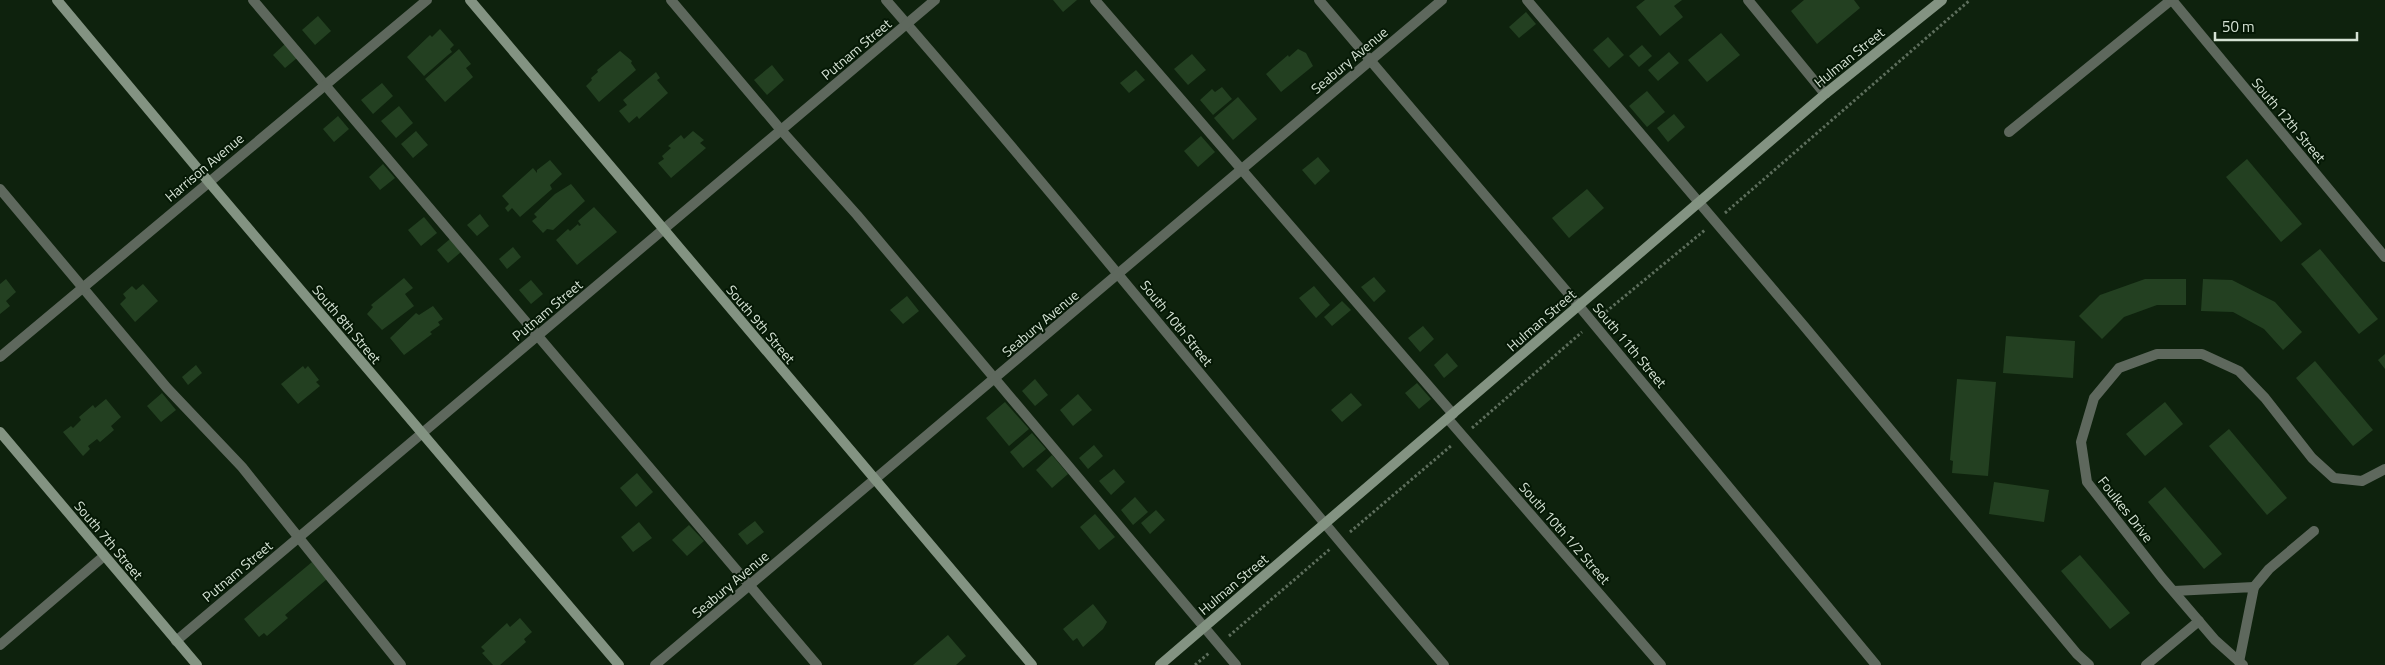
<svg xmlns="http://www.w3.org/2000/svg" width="2385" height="665" viewBox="0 0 2385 665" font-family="'Titillium Web',sans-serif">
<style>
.building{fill:#234021}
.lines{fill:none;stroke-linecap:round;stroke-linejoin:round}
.path{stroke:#5d6e5c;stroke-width:3;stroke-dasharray:2.5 2.5;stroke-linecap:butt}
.lane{stroke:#5e685d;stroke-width:10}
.street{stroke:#5e685d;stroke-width:10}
.secondary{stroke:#839382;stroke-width:10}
.labels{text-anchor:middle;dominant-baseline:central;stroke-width:4;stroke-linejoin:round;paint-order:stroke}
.street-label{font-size:14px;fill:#d5e2d4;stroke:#051805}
</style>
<rect width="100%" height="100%" fill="#0e220d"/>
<g class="building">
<path d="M1053 0H1077L1063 12Z"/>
<path d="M1645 0H1682L1674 6 1683 17 1660 36 1636 7Z"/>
<path d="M1804 0H1854L1860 8 1817 44 1791 11Z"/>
<path d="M1526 12 1536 24 1519 38 1509 27Z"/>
<path d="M318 16 331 31 315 45 302 30Z"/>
<path d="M440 29 454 45 450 49 452 52 448 55 424 76 407 57 430 35 432 37Z"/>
<path d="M1721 33 1740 55 1707 82 1688 60Z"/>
<path d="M1608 37 1624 55 1609 68 1593 50Z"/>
<path d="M285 44 297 58 285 68 273 55Z"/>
<path d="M1642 45 1652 56 1639 67 1629 56Z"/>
<path d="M459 49 471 64 466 68 473 77 445 102 425 79Z"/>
<path d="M1298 49 1306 53 1313 66 1281 92 1266 74 1288 55 1289 57Z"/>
<path d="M620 51 632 61 631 63 636 70 599 102 586 86 592 80 591 78 598 72 597 70Z"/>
<path d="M1669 52 1679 63 1658 81 1648 70Z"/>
<path d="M1192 54 1206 70 1188 85 1174 69Z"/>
<path d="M772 65 784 80 767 95 754 80Z"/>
<path d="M1136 70 1145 80 1129 93 1120 83Z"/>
<path d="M656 72 660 78 657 80 668 93 639 119 637 116 629 123 619 111 627 105 623 100Z"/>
<path d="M382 83 393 96 373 114 361 100Z"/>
<path d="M1222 87 1232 99 1213 115 1200 100 1212 89 1215 92Z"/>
<path d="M1647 91 1665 112 1647 127 1629 106Z"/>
<path d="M1238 97 1257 119 1233 140 1214 118Z"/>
<path d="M399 106 413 123 396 138 381 121Z"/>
<path d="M1674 114 1685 127 1668 142 1657 128Z"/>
<path d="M338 116 349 129 334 142 323 129Z"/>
<path d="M416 131 428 145 413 158 401 144Z"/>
<path d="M693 131 704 140 700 143 706 148 671 178 658 163 664 159 662 156 671 148 668 146 681 135 684 139Z"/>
<path d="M1201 136 1215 152 1198 167 1184 151Z"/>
<path d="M1318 157 1330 171 1315 185 1302 170Z"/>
<path d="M2247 159 2302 224 2281 242 2226 177Z"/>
<path d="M550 160 562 174 550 185 552 189 520 217 512 208 508 212 505 208 509 204 502 196 533 168 537 173V170Z"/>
<path d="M383 164 395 178 380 190 369 177Z"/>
<path d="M571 184 585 201 553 230 547 229 543 233 532 221 537 217 534 214 555 194Z"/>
<path d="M1587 189 1604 208 1569 238 1552 218Z"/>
<path d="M594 207 617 232 577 265 556 240 568 229 570 231 578 224 579 226 581 225 578 221Z"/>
<path d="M480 214 489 226 477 236 467 225Z"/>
<path d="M424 217 437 233 421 246 408 230Z"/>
<path d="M450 239 461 252 448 263 437 250Z"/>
<path d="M513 247 521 257 507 269 499 259Z"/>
<path d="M2320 249 2378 319 2359 334 2301 264Z"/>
<path d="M1374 277 1386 291 1374 302 1361 287Z"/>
<path d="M404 278 413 288 405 294 414 306 382 330 367 314 373 307 371 305Z"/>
<path d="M6 279 16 292 6 301 10 306 0 314V284Z"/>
<path d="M2145 279H2186V305H2157L2124 317 2102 339 2079 316 2100 295Z"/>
<path d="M2203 279 2232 280 2275 302 2302 332 2283 350 2264 329 2233 312 2201 311Z"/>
<path d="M531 280 543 294 531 304 519 290Z"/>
<path d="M143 284 158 301 135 322 120 304 126 298 123 294 132 286 136 290Z"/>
<path d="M1314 286 1330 305 1316 318 1299 298Z"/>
<path d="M907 296 919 311 903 324 890 310Z"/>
<path d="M1342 301 1351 310 1332 326 1324 317Z"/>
<path d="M433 306 443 319 438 322 440 325 430 332 432 334 404 355 390 338 416 313 419 315Z"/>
<path d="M1423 326 1434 339 1420 352 1408 338Z"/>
<path d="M2006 336 2075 341 2073 378 2003 373Z"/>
<path d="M1447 353 1458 366 1444 378 1434 365Z"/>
<path d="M2385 354V369L2378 360Z"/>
<path d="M2315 361 2373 430 2353 446 2296 378Z"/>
<path d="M196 365 202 373 188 385 182 377Z"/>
<path d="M303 366 305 369 308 366 319 380 316 382 320 386 298 404 281 384Z"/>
<path d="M1035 379 1048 395 1035 406 1022 391Z"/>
<path d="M1957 379 1996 382 1988 476 1952 473 1953 461 1950 460Z"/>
<path d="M1417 383 1431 399 1419 409 1405 393Z"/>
<path d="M162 393 176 410 161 422 147 406Z"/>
<path d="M1351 393 1362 405 1342 422 1331 410Z"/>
<path d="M1078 394 1092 410 1073 426 1060 410Z"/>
<path d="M106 399 121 417 111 426 114 430 100 442 97 439 88 446 90 449 83 456 63 432 71 426 73 428 81 420 79 417 93 405 95 408Z"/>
<path d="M1005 402 1029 429 1009 446 986 418Z"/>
<path d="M2165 402 2183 424 2145 456 2126 434Z"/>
<path d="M2229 429 2287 498 2267 515 2209 446Z"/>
<path d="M1032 433 1046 449 1023 468 1010 452Z"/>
<path d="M1094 445 1103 456 1088 469 1079 458Z"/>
<path d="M1052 455 1068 474 1052 488 1036 470Z"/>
<path d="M1114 469 1125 482 1111 495 1099 481Z"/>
<path d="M637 473 653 492 636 507 620 488Z"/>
<path d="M1994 482 2049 490 2044 522 1989 514Z"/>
<path d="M2165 487 2222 554 2204 569 2148 502Z"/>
<path d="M1135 497 1148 512 1133 525 1121 510Z"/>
<path d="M1156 510 1165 520 1150 534 1141 523Z"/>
<path d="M1095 514 1115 537 1099 550 1080 527Z"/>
<path d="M755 521 764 532 747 545 738 534Z"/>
<path d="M639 522 652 538 633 552 621 537Z"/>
<path d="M689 525 704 541 687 556 672 540Z"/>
<path d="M2080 555 2130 613 2110 629 2061 571Z"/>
<path d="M312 562 327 579 285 615 288 618 267 636 264 633 259 637 244 619Z"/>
<path d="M1093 604 1107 622 1103 629 1083 647 1077 638 1073 641 1063 629Z"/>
<path d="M520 618 532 632 524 639 526 642 500 665H493L482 653 485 651 481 647 507 623 510 627Z"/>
<path d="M948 635 966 656 956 665H913Z"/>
</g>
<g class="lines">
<g class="path">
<path d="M1725 213 1970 0"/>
<path d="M1602 315 1705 230"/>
<path d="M1472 428 1582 332"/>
<path d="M1350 532 1452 445"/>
<path d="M1229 636 1330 549"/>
<path d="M1195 665 1209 653"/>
</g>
<g class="lane">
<path d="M253 0 817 665"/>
<path d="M671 0 781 130 857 215 1236 665"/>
<path d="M1095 0 1453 414"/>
<path d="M1527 0 1804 326 2077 654 2089 665"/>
<path d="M2009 132 2171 0"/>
<path d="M0 189 167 388 242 467 401 665"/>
<path d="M2254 587 2269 569 2314 531"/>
<path d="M2174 591 2254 587 2239 662"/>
<path d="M2146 665 2199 621"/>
</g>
<g class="street">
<path d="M886 0C1076 218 1256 445 1444 665"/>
<path d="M1319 0 1579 306 1876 665"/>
<path d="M1748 0 1825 94"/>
<path d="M2172 0 2385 257"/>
<path d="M0 357 427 0"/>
<path d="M1448 419 1661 665"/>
<path d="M176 641 935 0"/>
<path d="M0 645 104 556"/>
<path d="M655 665 1442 0"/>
<path d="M2243 665 2215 640 2162 578 2087 482 2081 442 2094 398 2119 368 2157 354H2202L2239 371 2265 398 2312 458 2334 478 2362 481 2385 469"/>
</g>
<g class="secondary">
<path d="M57 0 208 181 619 665"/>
<path d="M470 0 1032 665"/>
<path d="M0 432 197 665"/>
<path d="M1160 665 1825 94 1942 0"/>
</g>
</g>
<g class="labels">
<g class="street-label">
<text transform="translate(856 49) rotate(-40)">Putnam Street</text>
<text transform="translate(1849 57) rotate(-39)">Hulman Street</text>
<text transform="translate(1349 60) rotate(-40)">Seabury Avenue</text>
<text transform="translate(2289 120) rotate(50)">South 12th Street</text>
<text transform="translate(204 167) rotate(-40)">Harrison Avenue</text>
<text transform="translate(547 310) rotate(-40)">Putnam Street</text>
<text transform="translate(1541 320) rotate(-41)">Hulman Street</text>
<text transform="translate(1040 323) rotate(-40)">Seabury Avenue</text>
<text transform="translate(1177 323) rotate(51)">South 10th Street</text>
<text transform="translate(347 324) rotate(50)">South 8th Street</text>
<text transform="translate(761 324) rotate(50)">South 9th Street</text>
<text transform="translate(1630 345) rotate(50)">South 11th Street</text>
<text transform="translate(2126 509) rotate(52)">Foulkes Drive</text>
<text transform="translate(1565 533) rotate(49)">South 10th 1/2 Street</text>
<text transform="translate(109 540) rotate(50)">South 7th Street</text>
<text transform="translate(237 571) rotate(-40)">Putnam Street</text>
<text transform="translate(730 584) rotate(-40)">Seabury Avenue</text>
<text transform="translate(1233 584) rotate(-40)">Hulman Street</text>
</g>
</g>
<path d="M2215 32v8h142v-8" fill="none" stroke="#d5e2d4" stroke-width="2.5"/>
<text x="2222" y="32" font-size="15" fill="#d5e2d4" stroke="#051805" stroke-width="4" paint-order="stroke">50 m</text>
</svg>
